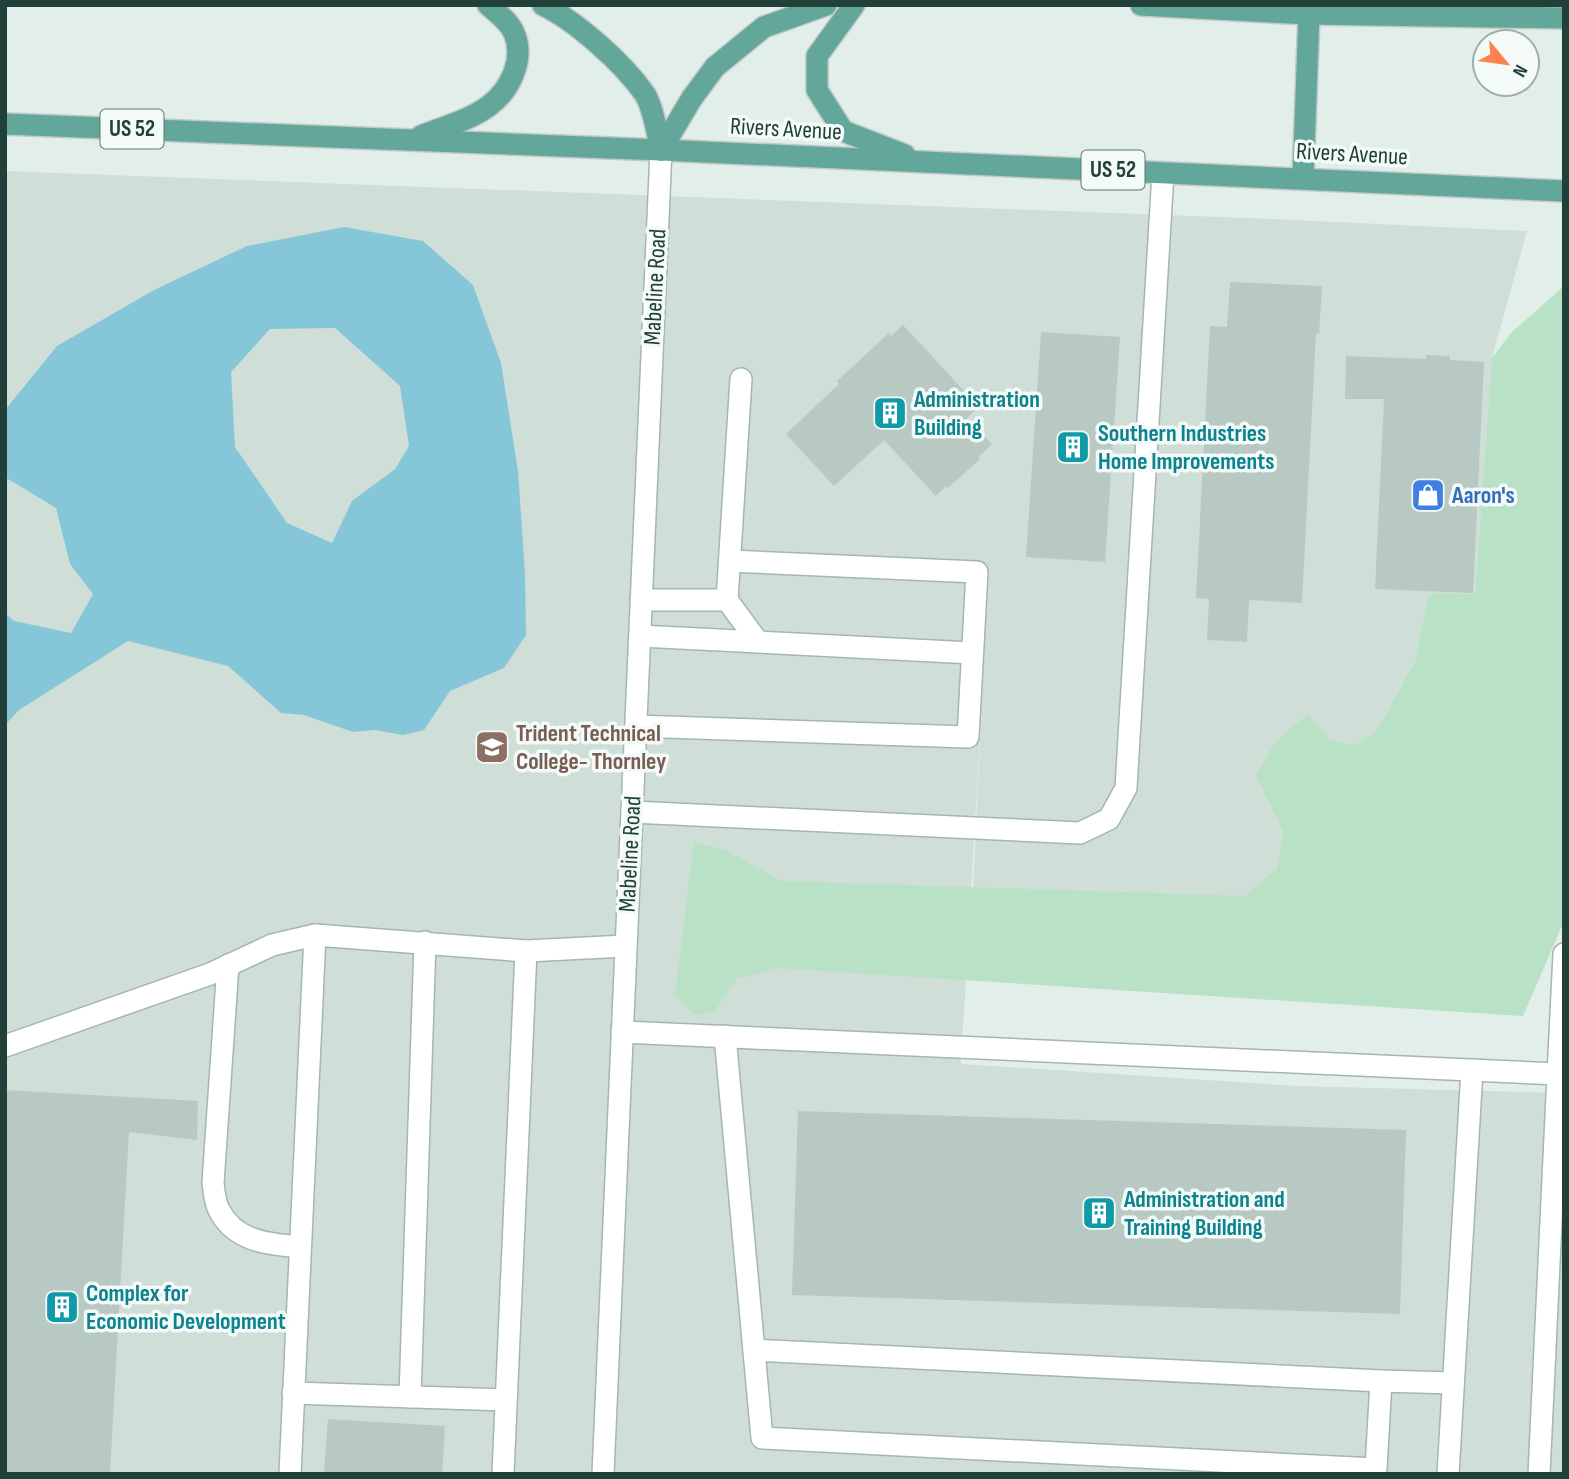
<svg xmlns="http://www.w3.org/2000/svg" width="1569" height="1479" viewBox="0 0 1569 1479" font-family="'Sofia Sans Condensed',sans-serif">
<style>
.built{fill:#d0ded8}
.green{fill:#b9e1c5}
.water{fill:#85c7d8;fill-rule:evenodd}
.building{fill:#b7c9c2}
.lines{fill:none;stroke-linecap:round;stroke-linejoin:round}
.minor-casing{stroke:#a4b6b1;stroke-width:24}
.major-casing{stroke:#c1cac8;stroke-width:24}
.minor{stroke:#fff;stroke-width:21}
.major{stroke:#62a799;stroke-width:21}
.labels{text-anchor:middle;dominant-baseline:central;stroke-width:7;stroke-linejoin:round;paint-order:stroke}
.shield{fill:#f3faf7;stroke:#5f7872;stroke-width:2}
.shield-label{font-size:23px;font-weight:bold;fill:#204039}
.street-label{font-size:24px;fill:#204039;stroke:#f3faf7}
.culture-label{font-size:24px;font-weight:bold;fill:#0d838f;stroke:#f3faf7;text-anchor:start}
.shop-label{font-size:24px;font-weight:bold;fill:#366cbe;stroke:#f3faf7;text-anchor:start}
.education-label{font-size:24px;font-weight:bold;fill:#785e54;stroke:#f3faf7;text-anchor:start}
</style>
<rect width="100%" height="100%" fill="#e2eee9"/>
<path class="built" d="M5 171 1272 219 1527 231 1492 358 1475 595 1429 594 1415 661 1377 730 1354 745 1330 740 1308 715 1256 776 1283 832 1277 869 1243 897 973 888 982 702 961 1064 1298 1086 1564 1093V1474H5Z"/>
<path class="green" d="M1564 286V921L1523 1016 775 968 737 979 714 1012 694 1015 675 994 694 841 727 851 782 881 1244 896 1277 869 1283 832 1256 776 1275 742 1308 714 1330 740 1354 745 1377 730 1415 661 1429 594H1475L1492 358 1511 333Z"/>
<path class="water" d="M344 227 423 241 473 285 501 363 518 471 525 573 526 635 504 668 450 691 424 730 403 735 375 730 353 732 304 715 281 713 228 666 128 641 19 710 5 725V613L14 621 71 633 93 594 70 564 56 508 8 479 5 480V410L57 346 154 290 247 246ZM335 328 400 386 409 446 395 469 352 501 332 543 287 523 235 447 231 372 270 329Z"/>
<g class="building">
<path d="M1230 282 1322 286 1319 334H1316L1302 603 1249 600 1247 642 1207 640 1209 599 1196 598 1210 326 1227 327Z"/>
<path d="M903 325 979 407 965 420 974 429 976 427 992 444 978 457 980 459 948 488 946 486 936 496 884 440 834 486 786 434 839 384 837 381 889 333 891 336Z"/>
<path d="M1041 332 1120 337 1105 562 1026 557Z"/>
<path d="M1426 355 1450 356V360L1484 362 1473 593 1375 589 1384 399H1345L1346 356 1426 359Z"/>
<path d="M5 1090 198 1101 197 1140 129 1132 110 1474H5Z"/>
<path d="M798 1111 1406 1130 1400 1314 792 1295Z"/>
<path d="M328 1419 445 1426 442 1474H324Z"/>
</g>
<g class="lines">
<g class="minor-casing">
<g id="minor">
<path d="M641 600H727L741 379"/>
<path d="M727 600 758 642"/>
<path d="M640 636 972 653"/>
<path d="M636 726 968 737 977 572 730 561"/>
<path d="M632 812 1080 833 1109 819 1126 788 1163 173"/>
<path d="M228 965 213 1183C214 1192 215 1203 219 1210 235 1242 269 1244 300 1247"/>
<path d="M622 1032 1558 1074 1539 1474"/>
<path d="M725 1036 762 1438 1376 1469 1381 1381 1453 1383"/>
<path d="M5 1046 210 974 272 945 315 935 526 951 626 946"/>
<path d="M1558 1074 1564 954"/>
<path d="M754 1350 1381 1381"/>
<path d="M293 1393 506 1400"/>
<path d="M410 1397 425 942"/>
<path d="M290 1474 315 935"/>
<path d="M503 1474 526 951"/>
<path d="M603 1474 661 150"/>
<path d="M1448 1474 1472 1070"/>
</g>
</g>
<g class="major-casing">
<g id="major">
<path d="M543 5C576 21 623 63 644 93 653 105 657 134 661 150"/>
<path d="M854 5 817 56V90L843 131 905 155"/>
<path d="M1141 5 1309 14 1564 18"/>
<path d="M5 124 661 150 1564 191"/>
<path d="M421 136C443 127 471 120 490 105 511 89 525 58 514 33 509 21 497 13 488 5"/>
<path d="M661 150 692 98 715 67 764 27 826 5"/>
<path d="M1303 178 1309 14"/>
</g>
</g>
<use href="#minor" class="minor"/>
<use href="#major" class="major"/>
</g>
<defs>
<g id="building-square" transform="scale(1.75)"><rect x="-9" y="-9" width="18" height="18" rx="4" fill="#0f9aa8" stroke="#f3faf7"/><path d="M-4-6H4V6H1V3H-1V6H-4ZM-2.5-4.3h1.7v1.8h-1.7ZM.8-4.3h1.7v1.8H.8ZM-2.5-1h1.7V.8h-1.7ZM.8-1h1.7V.8H.8Z" fill="#fff"/></g>
<g id="shop-square" transform="scale(1.75)"><rect x="-9" y="-9" width="18" height="18" rx="4" fill="#3f7fe0" stroke="#f3faf7"/><path d="M-5-2.5h2.3a2.7 3.5 0 0 1 5.4 0H5L5.5 6h-11ZM-1.5-2.5h3a1.5 2.3 0 0 0-3 0Z" fill="#fff"/></g>
<g id="university-square" transform="scale(1.75)"><rect x="-9" y="-9" width="18" height="18" rx="4" fill="#8d6e63" stroke="#f3faf7"/><path d="M0-5L7-2L0 1L-7-2ZM-4 1L0 2.5L4 1V4Q0 6-4 4Z" fill="#fff"/></g>
</defs>
<g fill-rule="evenodd">
<use href="#building-square" x="890" y="413"/>
<use href="#building-square" x="1073" y="447"/>
<use href="#shop-square" x="1428" y="495"/>
<use href="#university-square" x="492" y="747"/>
<use href="#building-square" x="1099" y="1213"/>
<use href="#building-square" x="62" y="1307"/>
</g>
<g class="labels">
<g class="shield">
<rect x="100.5" y="109.5" width="63" height="39" rx="5"/>
<rect x="1081.5" y="150.5" width="63" height="39" rx="5"/>
</g>
<g class="shield-label">
<text x="132" y="129">US 52</text>
<text x="1113" y="170">US 52</text>
</g>
<g class="street-label">
<text transform="translate(786 129) rotate(3)">Rivers Avenue</text>
<text transform="translate(1352 154) rotate(3)">Rivers Avenue</text>
<text transform="translate(655 287) rotate(-87)">Mabeline Road</text>
<text transform="translate(630 854) rotate(-87)">Mabeline Road</text>
</g>
<g class="culture-label">
<text x="914" y="399">Administration<tspan x="914" dy="28">Building</tspan></text>
<text x="1098" y="433">Southern Industries<tspan x="1098" dy="28">Home Improvements</tspan></text>
<text x="1124" y="1199">Administration and<tspan x="1124" dy="28">Training Building</tspan></text>
<text x="86" y="1293">Complex for<tspan x="86" dy="28">Economic Development</tspan></text>
</g>
<g class="shop-label">
<text x="1452" y="495">Aaron's</text>
</g>
<g class="education-label">
<text x="516" y="733">Trident Technical<tspan x="516" dy="28">College- Thornley</tspan></text>
</g>
</g>
<rect width="1569" height="1479" fill="none" stroke="#204039" stroke-width="14"/>
<g transform="translate(1506 63) rotate(119)"><circle r="33" fill="#f3faf7" stroke="#9fb0ab" stroke-width="2"/>
<path d="M0-5L12 26L0 18L-12 26Z" fill="#ff824e"/>
<text y="-10" font-size="19" font-weight="bold" text-anchor="middle" fill="#204039">N</text>
</g>
</svg>
